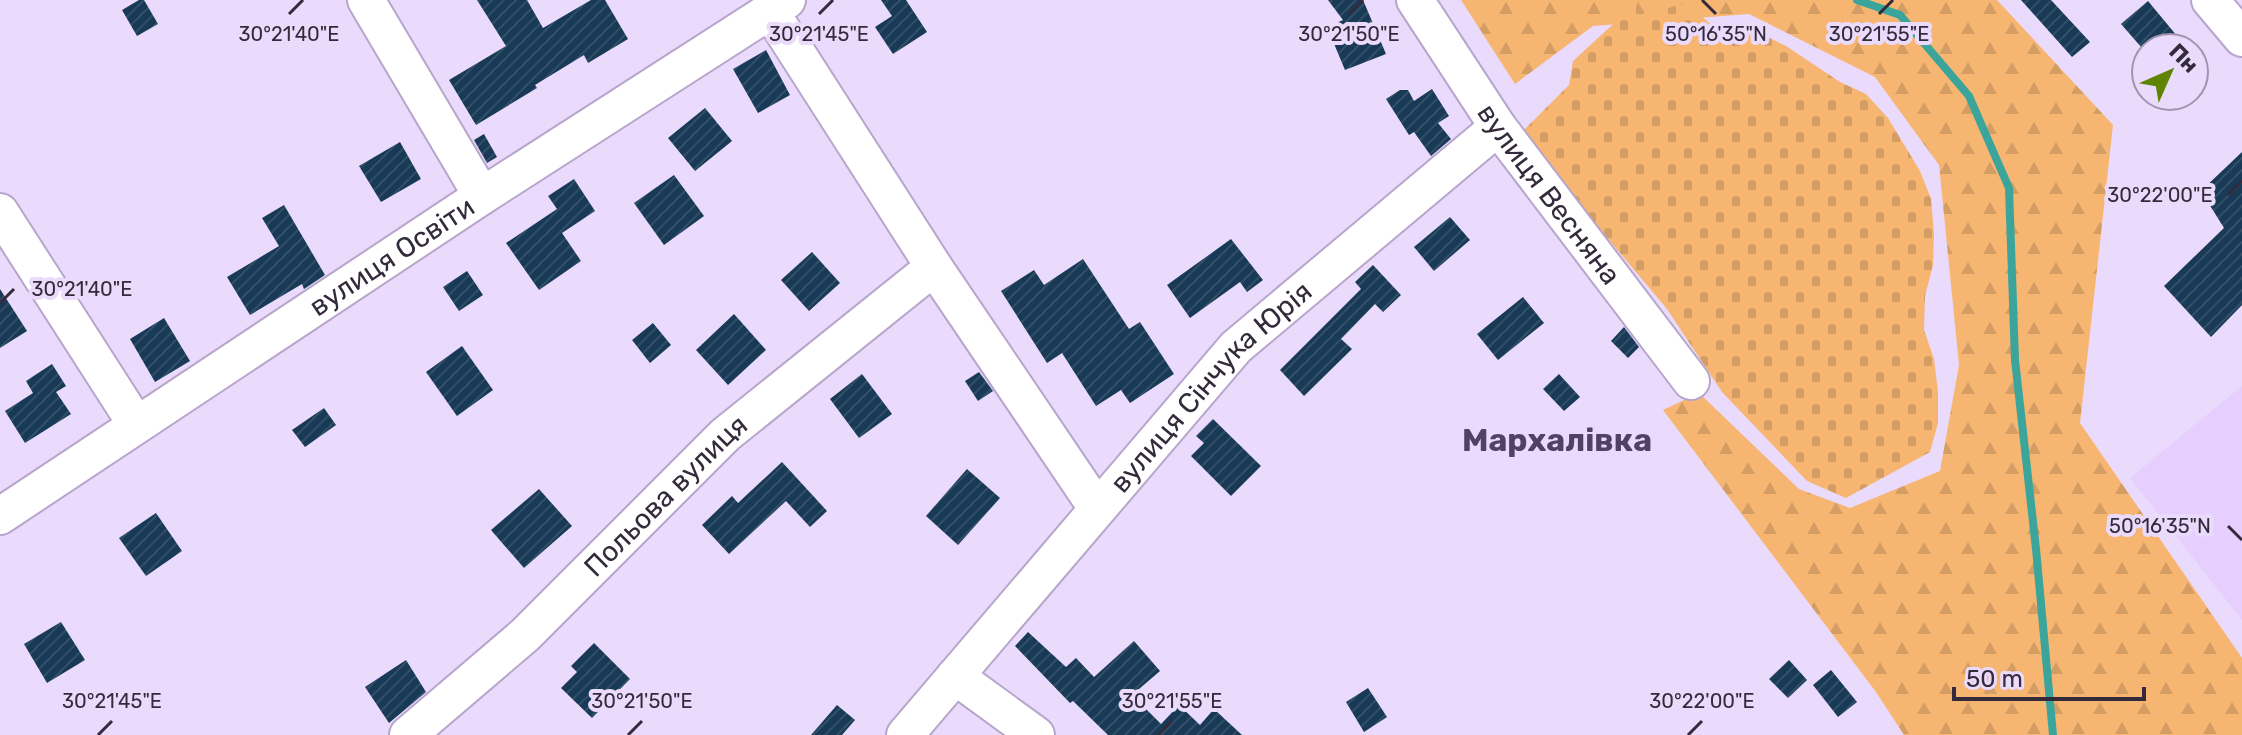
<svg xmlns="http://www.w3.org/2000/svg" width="2242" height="735" viewBox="0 0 2242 735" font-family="Rubik,sans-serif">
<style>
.built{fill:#e6cfff}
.forest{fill:url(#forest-firs)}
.cemetery{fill:url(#cemetery-stones)}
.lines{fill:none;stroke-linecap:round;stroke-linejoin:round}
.stream{stroke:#3ba59b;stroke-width:8}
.building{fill:url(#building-hatch)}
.minor-casing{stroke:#b8a5cc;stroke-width:40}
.minor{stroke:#fff;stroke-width:36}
.ticks{fill:none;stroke:#332b3b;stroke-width:3}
.labels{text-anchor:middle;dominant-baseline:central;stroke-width:8;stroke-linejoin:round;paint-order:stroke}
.street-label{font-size:28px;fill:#332b3b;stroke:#eadafb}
.quarter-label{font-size:32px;font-weight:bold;fill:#514162;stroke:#eadafb}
.ticks-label{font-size:20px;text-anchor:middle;fill:#332b3b;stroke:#eadafb;stroke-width:8;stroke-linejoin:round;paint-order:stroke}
</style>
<defs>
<pattern id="forest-firs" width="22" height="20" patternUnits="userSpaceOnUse" patternTransform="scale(2)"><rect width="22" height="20" fill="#f6b672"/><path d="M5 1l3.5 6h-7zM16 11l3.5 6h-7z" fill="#d39d64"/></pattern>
<pattern id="cemetery-stones" width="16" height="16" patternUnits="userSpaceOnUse" patternTransform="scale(2)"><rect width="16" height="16" fill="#f6b672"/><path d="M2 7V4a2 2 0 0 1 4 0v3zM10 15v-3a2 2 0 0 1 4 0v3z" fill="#d39d64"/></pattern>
<pattern id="building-hatch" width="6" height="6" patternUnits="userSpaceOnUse" patternTransform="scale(2)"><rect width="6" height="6" fill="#183a57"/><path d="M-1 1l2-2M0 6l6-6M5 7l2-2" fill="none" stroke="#324e67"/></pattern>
</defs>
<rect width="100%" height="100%" fill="#eadafb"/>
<path class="built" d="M2242 386V620L2130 478Z"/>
<path class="forest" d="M1461 0H1997L2113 125 2080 423 2242 658V735H1904L1876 692 1663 410 1699 393 1799 489 1850 508 1940 471 1959 365 1939 165 1875 77 1749 14 1593 26 1515 84Z"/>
<path class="cemetery" d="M1636 3 1648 15 1684 3 1725 35 1757 32 1786 46 1840 82 1866 94 1888 118 1920 171 1931 199 1934 233 1933 265 1925 296 1924 330 1934 359 1938 392V423L1930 452 1846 498 1807 481 1722 392 1667 309 1520 134 1569 85 1573 61Z"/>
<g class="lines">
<path class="stream" d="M1857 0 1900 15 1969 96 2009 188 2015 360 2036 549 2053 735"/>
</g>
<g class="building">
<path d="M139 0H144L158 24 137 36 122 10Z"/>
<path d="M477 0H527L543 28 591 0H605L628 39 588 63 584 55 535 85 537 88 476 125 449 80 506 46Z"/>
<path d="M881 0H906L927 32 893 54 875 27 892 16Z"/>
<path d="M1328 0H1363L1386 54 1345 70 1327 27 1343 20Z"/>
<path d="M2021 0H2051L2090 42 2072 57Z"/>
<path d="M2148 1 2187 48H2142L2121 24Z"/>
<path d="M766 50 790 95 758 113 733 69Z"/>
<path d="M1432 89 1449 116 1438 123 1451 139 1431 156 1414 132 1409 135 1386 99 1400 90H1408L1414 101Z"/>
<path d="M705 108 732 141 695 171 668 138Z"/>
<path d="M484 134 497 157 487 163 474 140Z"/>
<path d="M400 142 421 179 381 202 359 166Z"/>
<path d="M2242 152V305L2211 337 2164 286 2224 228 2201 191Z"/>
<path d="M674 175 704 216 664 245 634 203Z"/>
<path d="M574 179 595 211 562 233 581 261 539 290 506 243 557 209 548 196Z"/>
<path d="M284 205 325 275 304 289 302 284 250 315 227 277 279 246 262 218Z"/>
<path d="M1450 217 1470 240 1434 271 1414 247Z"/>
<path d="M1231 239 1263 280 1247 292 1240 282 1190 318 1167 285Z"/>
<path d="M812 252 840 283 809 311 781 280Z"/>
<path d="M1083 259 1129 329 1140 322 1174 374 1130 403 1121 390 1096 406 1062 353 1047 363 1001 291 1034 270 1044 285Z"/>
<path d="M1373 265 1401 295 1383 312 1375 304 1341 339 1352 349 1304 396 1280 370 1361 289 1355 282Z"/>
<path d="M467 271 483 295 459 311 443 287Z"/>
<path d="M0 289 27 331 0 348Z"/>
<path d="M1523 297 1544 323 1498 360 1477 334Z"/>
<path d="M734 314 766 350 728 385 696 350Z"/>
<path d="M164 318 190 361 155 382 130 339Z"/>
<path d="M653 323 671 345 650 363 632 340Z"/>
<path d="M1624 327 1639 347 1628 358 1611 341Z"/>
<path d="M462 346 493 390 457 416 426 372Z"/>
<path d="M52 364 66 386 56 392 71 414 25 443 5 411 33 393 26 381Z"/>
<path d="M979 372 993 391 978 401 965 381Z"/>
<path d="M862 374 892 414 859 438 830 399Z"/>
<path d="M1559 374 1580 397 1564 411 1543 389Z"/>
<path d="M324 408 336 425 305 447 292 430Z"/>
<path d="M1213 419 1261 466 1231 496 1191 456 1204 443 1196 436Z"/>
<path d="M782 462 827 511 810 527 786 501 729 554 702 525 732 496 738 503Z"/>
<path d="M967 469 1000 498 958 545 926 516Z"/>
<path d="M539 489 572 526 524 568 491 530Z"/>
<path d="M156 513 182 551 146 576 119 538Z"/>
<path d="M61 622 85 660 47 683 24 644Z"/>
<path d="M1028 632 1066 667 1076 658 1094 677 1134 641 1160 671 1132 695 1161 724 1179 705 1200 725 1214 709 1242 735H1108L1073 701 1070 703 1015 646Z"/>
<path d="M594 643 630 679 592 718 561 688 577 672 571 666Z"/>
<path d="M406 660 426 692 389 723 365 687Z"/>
<path d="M1789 660 1807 680 1788 698 1769 679Z"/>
<path d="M1831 670 1857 702 1838 717 1813 685Z"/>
<path d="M1368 688 1387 717 1364 732 1346 702Z"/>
<path d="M837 705 855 720 842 735H811Z"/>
</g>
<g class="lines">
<g class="minor-casing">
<g id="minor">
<path d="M366 0 482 196"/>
<path id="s1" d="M1415 0 1498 127 1691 381"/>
<path d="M2210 0 2242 38"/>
<path d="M770 11 934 267 1097 508"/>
<path d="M0 212 136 424"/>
<path id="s2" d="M0 516 482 196 787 0"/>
<path d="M955 676 1036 735"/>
<path id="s3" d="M408 735 525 635 725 435 934 267"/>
<path id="s4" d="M905 735 1236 347 1498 127"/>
</g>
</g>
<use href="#minor" class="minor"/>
</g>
<path class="ticks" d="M1702 0 1716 14M289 14 303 0M819 14 833 0M1349 14 1363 0M1879 14 1893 0M2228 195 2242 181M0 303 14 289M2228 526 2242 540M98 735 112 721M628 735 642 721M1158 735 1172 721M1688 735 1702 721"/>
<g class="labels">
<g class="street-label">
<text stroke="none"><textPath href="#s1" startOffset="236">вулиця Весняна</textPath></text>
<text stroke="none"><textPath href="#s2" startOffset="470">вулиця Освіти</textPath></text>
<text stroke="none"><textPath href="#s4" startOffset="464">вулиця Сінчука Юрія</textPath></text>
<text stroke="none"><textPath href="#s3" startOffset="352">Польова вулиця</textPath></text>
</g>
<g class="quarter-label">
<text x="1557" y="440">Мархалівка</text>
</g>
</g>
<g class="ticks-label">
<text x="289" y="41">30°21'40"E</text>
<text x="819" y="41">30°21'45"E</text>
<text x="1349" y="41">30°21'50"E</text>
<text x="1716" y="41">50°16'35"N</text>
<text x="1879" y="41">30°21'55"E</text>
<text x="2160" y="202">30°22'00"E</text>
<text x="82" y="296">30°21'40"E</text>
<text x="2160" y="533">50°16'35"N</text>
<text x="112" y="708">30°21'45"E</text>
<text x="642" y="708">30°21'50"E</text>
<text x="1172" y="708">30°21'55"E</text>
<text x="1702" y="708">30°22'00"E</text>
</g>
<g transform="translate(2170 72) rotate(45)"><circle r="38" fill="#eadafb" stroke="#a194ae" stroke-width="2"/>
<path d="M0-6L14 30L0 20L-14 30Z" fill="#5f8402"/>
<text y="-12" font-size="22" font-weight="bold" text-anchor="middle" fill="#332b3b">Пн</text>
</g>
<path d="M1954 687v12h190v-12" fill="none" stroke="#332b3b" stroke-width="4"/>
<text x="1966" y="687" font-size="24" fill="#332b3b" stroke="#eadafb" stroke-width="6" paint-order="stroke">50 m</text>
</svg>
